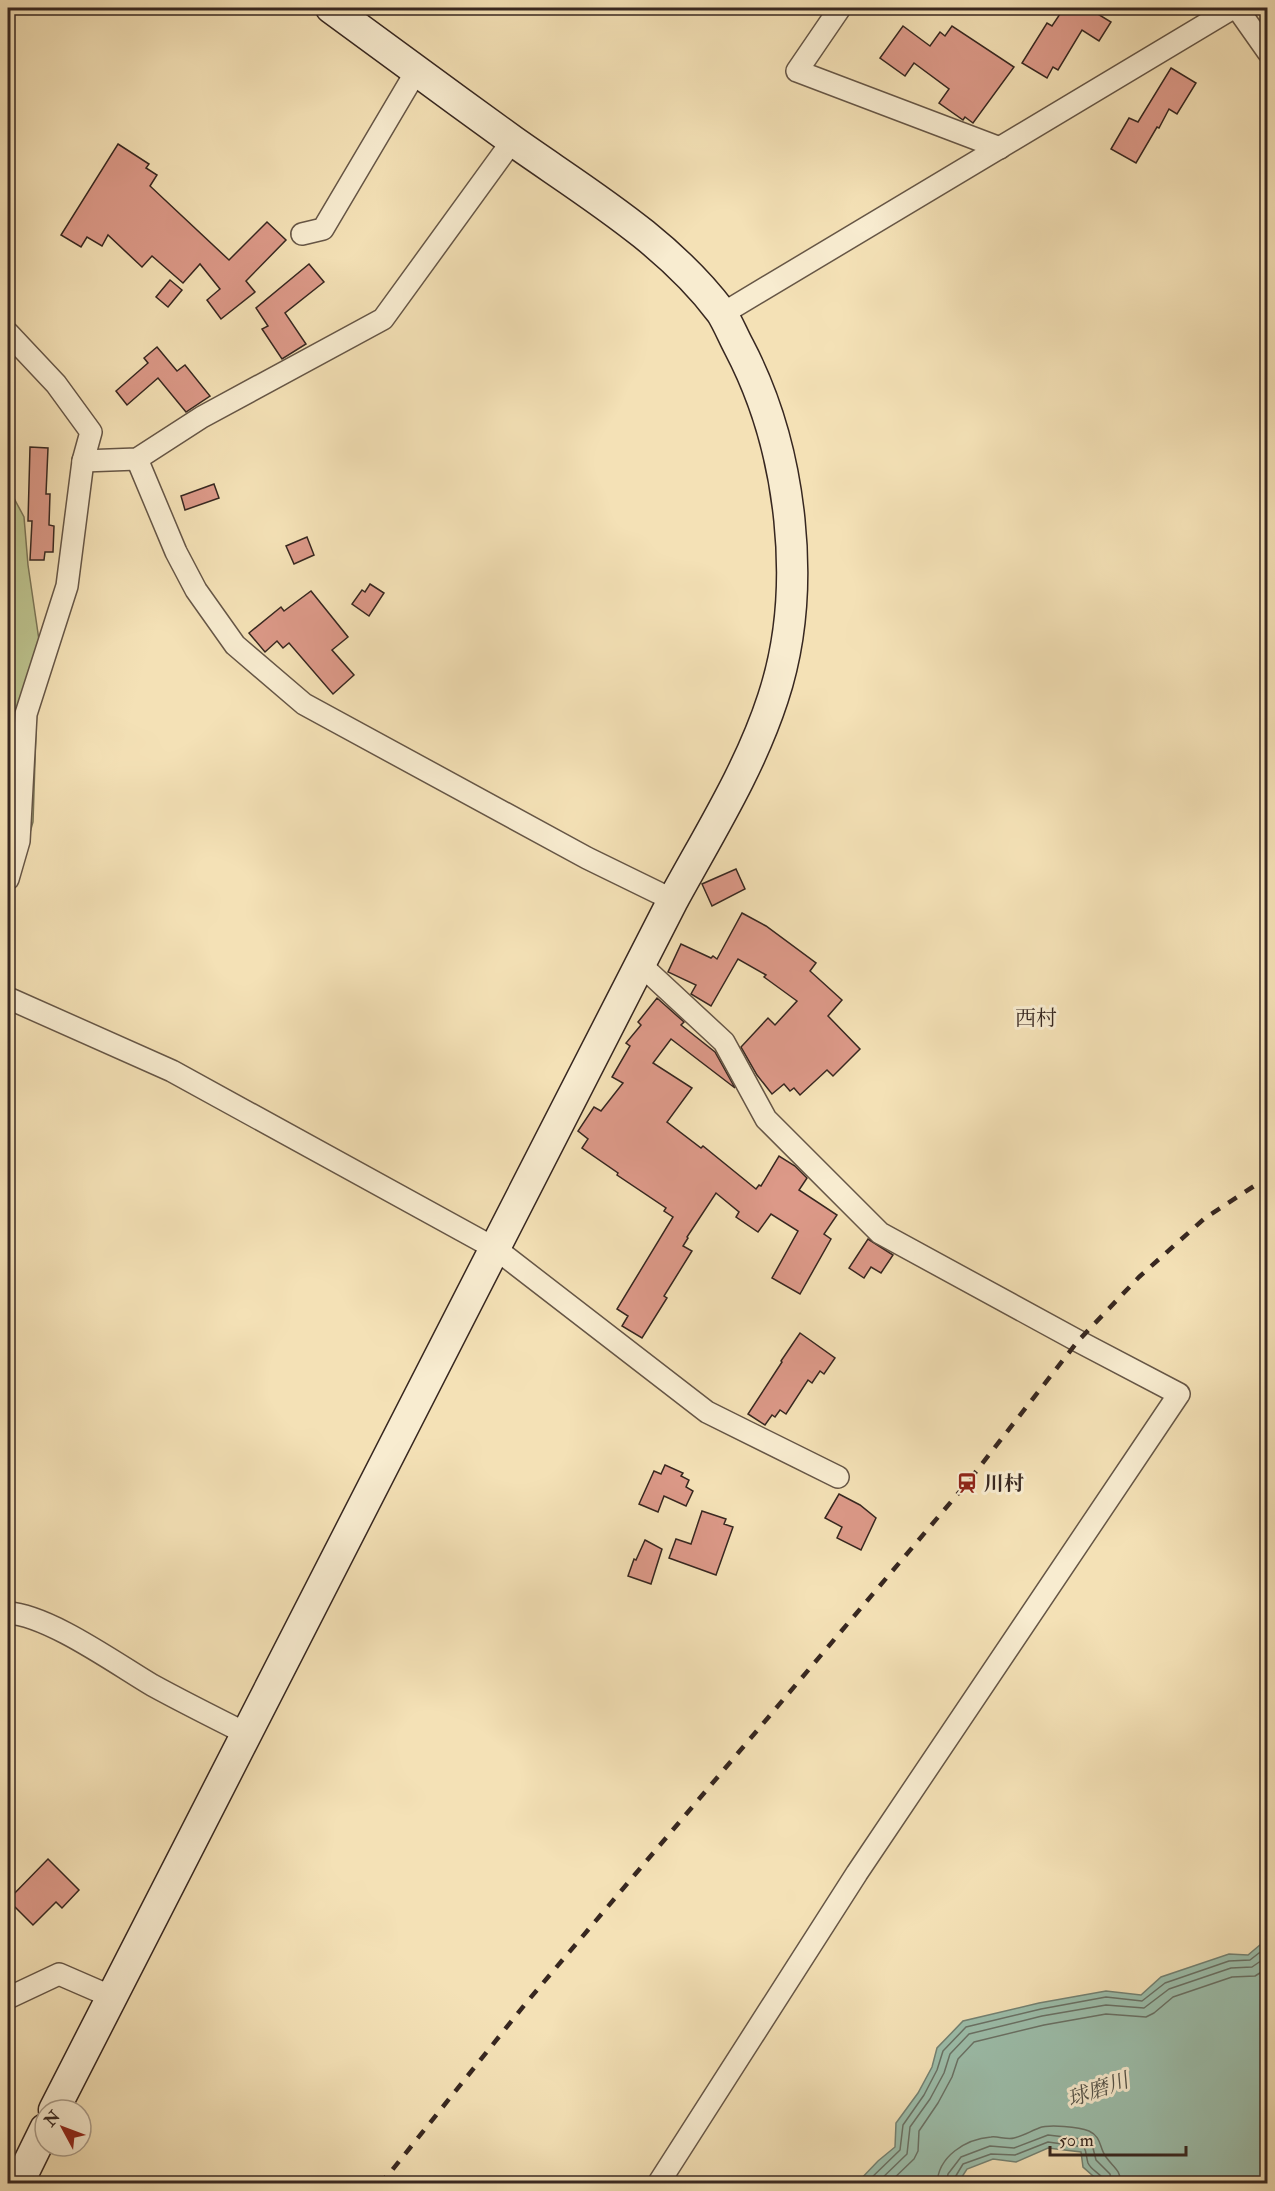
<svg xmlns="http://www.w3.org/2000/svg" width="1275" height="2191" viewBox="0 0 1275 2191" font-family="'IM FELL Double Pica','Noto Serif JP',serif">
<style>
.green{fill:#bcc28d;stroke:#7a7456;stroke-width:1.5}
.water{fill:#9cbeab;stroke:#748273;stroke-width:1.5}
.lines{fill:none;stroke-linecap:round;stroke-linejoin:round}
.shore{stroke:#6a7266;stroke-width:1.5}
.building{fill:#dc9988;stroke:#372720;stroke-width:1.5}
.street-casing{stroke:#665646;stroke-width:24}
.secondary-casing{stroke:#372720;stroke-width:33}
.street{stroke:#f8ecd0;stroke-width:21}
.secondary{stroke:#f8ecd0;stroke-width:30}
.rail{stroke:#372720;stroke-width:4.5;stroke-dasharray:10 10;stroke-linecap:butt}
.labels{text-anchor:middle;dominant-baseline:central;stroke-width:6;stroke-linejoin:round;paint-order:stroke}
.poi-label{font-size:20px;font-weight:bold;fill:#372720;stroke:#f8ecd0;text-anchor:start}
.neighbourhood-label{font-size:21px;fill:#372720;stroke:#f8ecd0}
.water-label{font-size:21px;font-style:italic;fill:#55544a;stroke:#f8ecd0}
</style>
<rect width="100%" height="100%" fill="#f4e1b6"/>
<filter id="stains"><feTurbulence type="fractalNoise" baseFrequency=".00333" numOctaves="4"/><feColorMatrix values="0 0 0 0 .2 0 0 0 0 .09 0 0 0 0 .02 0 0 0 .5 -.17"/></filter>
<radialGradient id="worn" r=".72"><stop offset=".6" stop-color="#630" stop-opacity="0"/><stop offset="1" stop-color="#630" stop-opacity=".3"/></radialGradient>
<path class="green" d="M8 487 24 517 28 565 39 640 33 822 8 910Z"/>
<path class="water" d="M1267 1939V2183H1101L1083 2167 1081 2152 1048 2148 1016 2162 993 2159 967 2169 958 2183H857L878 2161 895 2147 896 2123 918 2093 932 2067 937 2048 963 2021 1039 2003 1106 1991 1141 1995 1161 1977 1229 1954 1248 1955Z"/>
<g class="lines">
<g class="shore">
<path d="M865 2184 900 2150 903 2125 924 2095 937 2070 943 2051 966 2027 1041 2009 1106 1997 1142 2001 1165 1983 1229 1961 1250 1960 1268 1946"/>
<path d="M876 2184 907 2154 910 2127 930 2099 944 2073 950 2054 969 2034 1042 2016 1106 2005 1144 2008 1169 1989 1231 1968 1252 1967 1268 1956"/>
<path d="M888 2184 914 2159 918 2151 919 2131 938 2103 952 2077 958 2059 974 2042 1044 2025 1106 2014 1146 2017 1154 2013 1173 1997 1232 1977 1255 1976 1268 1968"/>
<path d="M937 2184C938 2156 966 2139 991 2137 998 2136 1007 2140 1014 2138 1023 2136 1031 2131 1039 2128 1049 2124 1079 2127 1089 2131 1102 2137 1099 2148 1106 2157 1113 2167 1121 2170 1121 2184"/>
<path d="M946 2184 948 2174 961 2157 990 2146 1014 2148 1048 2135 1082 2139 1088 2141 1093 2148 1096 2160 1110 2174 1112 2184"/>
<path d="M953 2184 954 2179 963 2164 991 2154 1015 2155 1048 2142 1084 2147C1087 2153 1086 2157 1088 2163 1092 2172 1103 2173 1105 2184"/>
</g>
</g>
<g class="building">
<path d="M1064 8H1088L1111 22 1099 41 1082 30 1058 70 1053 67 1047 78 1022 63 1047 23 1052 26Z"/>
<path d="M903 26 930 46 940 32 945 36 952 26 1014 67 973 123 965 117 963 120 939 103 949 89 914 63 905 76 880 58Z"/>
<path d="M1171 68 1196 83 1177 114 1169 109 1159 128 1157 127 1136 163 1111 149 1129 118 1138 122Z"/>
<path d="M118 144 149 164 146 168 157 175 150 186 229 260 267 222 286 240 246 281 255 292 221 319 207 300 220 289 200 264 183 283 152 256 142 267 108 235 102 246 87 237 81 247 61 235Z"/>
<path d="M309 264 324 282 285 313 306 344 282 359 262 329 268 326 256 308Z"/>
<path d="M170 280 182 290 168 307 156 297Z"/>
<path d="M157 347 177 371 185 365 210 396 186 412 158 378 127 405 116 391 148 363 144 358Z"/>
<path d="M30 447 48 448 46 494H50L49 525 54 526 53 552H45L44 560H30L32 521H28Z"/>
<path d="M214 484 219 498 185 510 181 496Z"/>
<path d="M307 537 314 555 294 564 286 546Z"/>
<path d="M370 584 384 593 369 616 352 604 362 590 365 592Z"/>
<path d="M311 591 348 637 332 650 354 675 333 694 289 643 283 648 277 641 265 652 249 633 281 607 284 611Z"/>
<path d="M736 869 745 889 712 906 702 884Z"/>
<path d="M742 913 766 926 816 963 810 971 842 1000 828 1016 860 1049 833 1076 827 1070 800 1095 794 1088 790 1091 784 1084 772 1094 757 1075 741 1047 768 1018 775 1025 797 1001 764 977 766 975 738 959 711 1006 691 994 696 985 668 972 681 944 711 958 713 956 717 959Z"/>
<path d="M657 998 684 1022 681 1025 715 1052 735 1088 671 1039 653 1063 692 1088 667 1122 701 1148 703 1146 756 1189 759 1185 761 1186 779 1156 795 1166 807 1178 799 1190 837 1215 824 1234 831 1239 800 1294 772 1278 798 1231 771 1214 758 1232 736 1217 739 1212 716 1193 687 1237 688 1238 683 1246 692 1251 664 1296 667 1298 642 1338 622 1326 628 1316 617 1309 673 1217 664 1211 666 1208 617 1175 618 1173 582 1148 588 1139 578 1131 594 1107 601 1111 623 1083 612 1077 630 1046 626 1043 641 1025 638 1022Z"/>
<path d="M868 1239 893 1255 881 1273 871 1267 864 1278 849 1268Z"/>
<path d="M800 1333 835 1358 824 1374 820 1371 812 1383 808 1380 786 1414 780 1410 775 1417 772 1415 765 1425 748 1414 782 1362 781 1361Z"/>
<path d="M665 1465 683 1473 681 1476 689 1480 686 1487 693 1491 686 1506 664 1496 658 1512 639 1504 654 1471 661 1474Z"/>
<path d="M839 1494 860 1505 876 1518 861 1550 837 1538 842 1527 825 1518Z"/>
<path d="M702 1511 726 1519 724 1524 733 1527 716 1575 669 1558 676 1539 691 1544Z"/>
<path d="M645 1540 662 1549 651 1584 628 1576 634 1559 636 1560Z"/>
<path d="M48 1859 79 1890 62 1908 56 1902 33 1925 8 1900Z"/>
</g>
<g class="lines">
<g class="street-casing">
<g id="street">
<path d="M840 8 797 71 1000 148"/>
<path d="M1237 8 1268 52"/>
<path d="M302 234 323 229 417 70"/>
<path d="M722 314 1233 8"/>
<path d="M8 333 56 384 91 432 83 461 67 586 26 714 19 841 8 879"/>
<path d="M137 459 176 552 196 590 235 645 304 704 587 858 673 900"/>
<path d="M83 461 137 459 202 417 383 319 513 140"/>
<path d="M641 965 724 1042 766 1119 880 1233 1078 1341 1179 1394 857 1873 658 2184"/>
<path d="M8 998 172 1071 496 1249 707 1412 838 1477"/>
<path d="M8 1613C48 1615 115 1663 152 1685 183 1702 215 1718 247 1734"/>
<path d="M8 1998 59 1974 112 1997"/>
</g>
</g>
<g class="secondary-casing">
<g id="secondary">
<path d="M54 2110 673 900C709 834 750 769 773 698 809 589 792 448 739 347 733 336 728 323 721 312 667 240 585 192 513 141 452 97 391 52 331 8"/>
<path d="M18 2184 45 2129"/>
</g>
</g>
<use href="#street" class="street"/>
<use href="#secondary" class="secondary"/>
<path class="rail" d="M379 2184 389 2174 526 2003 967 1483 1078 1341 1139 1277 1205 1218 1268 1177"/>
</g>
<defs>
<g id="station-bare" transform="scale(1.62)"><path d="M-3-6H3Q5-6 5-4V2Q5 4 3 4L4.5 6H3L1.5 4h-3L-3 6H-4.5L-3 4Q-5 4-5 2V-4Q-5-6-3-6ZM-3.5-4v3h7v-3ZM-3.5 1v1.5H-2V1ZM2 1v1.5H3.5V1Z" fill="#8f2418" stroke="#f8ecd0" stroke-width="2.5" paint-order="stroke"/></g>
</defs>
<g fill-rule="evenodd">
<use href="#station-bare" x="967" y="1483"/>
</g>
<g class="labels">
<g class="poi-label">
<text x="984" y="1483">川村</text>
</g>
<g class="neighbourhood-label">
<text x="1036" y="1018">西村</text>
</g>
<g class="water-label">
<text transform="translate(1098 2090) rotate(-19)">球磨川</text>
</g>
</g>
<rect width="1275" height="2191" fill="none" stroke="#f4e1b6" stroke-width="30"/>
<rect x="9" y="9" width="1257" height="2173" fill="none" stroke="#372720" stroke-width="3"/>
<rect x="15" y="15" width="1245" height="2161" fill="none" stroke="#372720" stroke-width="1.5"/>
<g transform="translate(63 2128) rotate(311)"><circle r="28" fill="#f8ecd0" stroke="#ab9d8a" stroke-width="1.5"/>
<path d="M0-4.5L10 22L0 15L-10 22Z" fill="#8f2418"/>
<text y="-9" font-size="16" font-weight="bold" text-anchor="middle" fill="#372720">N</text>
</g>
<path d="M1050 2146v9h136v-9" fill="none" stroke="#372720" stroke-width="3"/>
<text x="1059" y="2146" font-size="18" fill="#372720" stroke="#f8ecd0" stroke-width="4.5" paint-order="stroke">50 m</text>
<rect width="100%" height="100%" filter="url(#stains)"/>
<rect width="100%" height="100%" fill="url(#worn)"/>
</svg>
